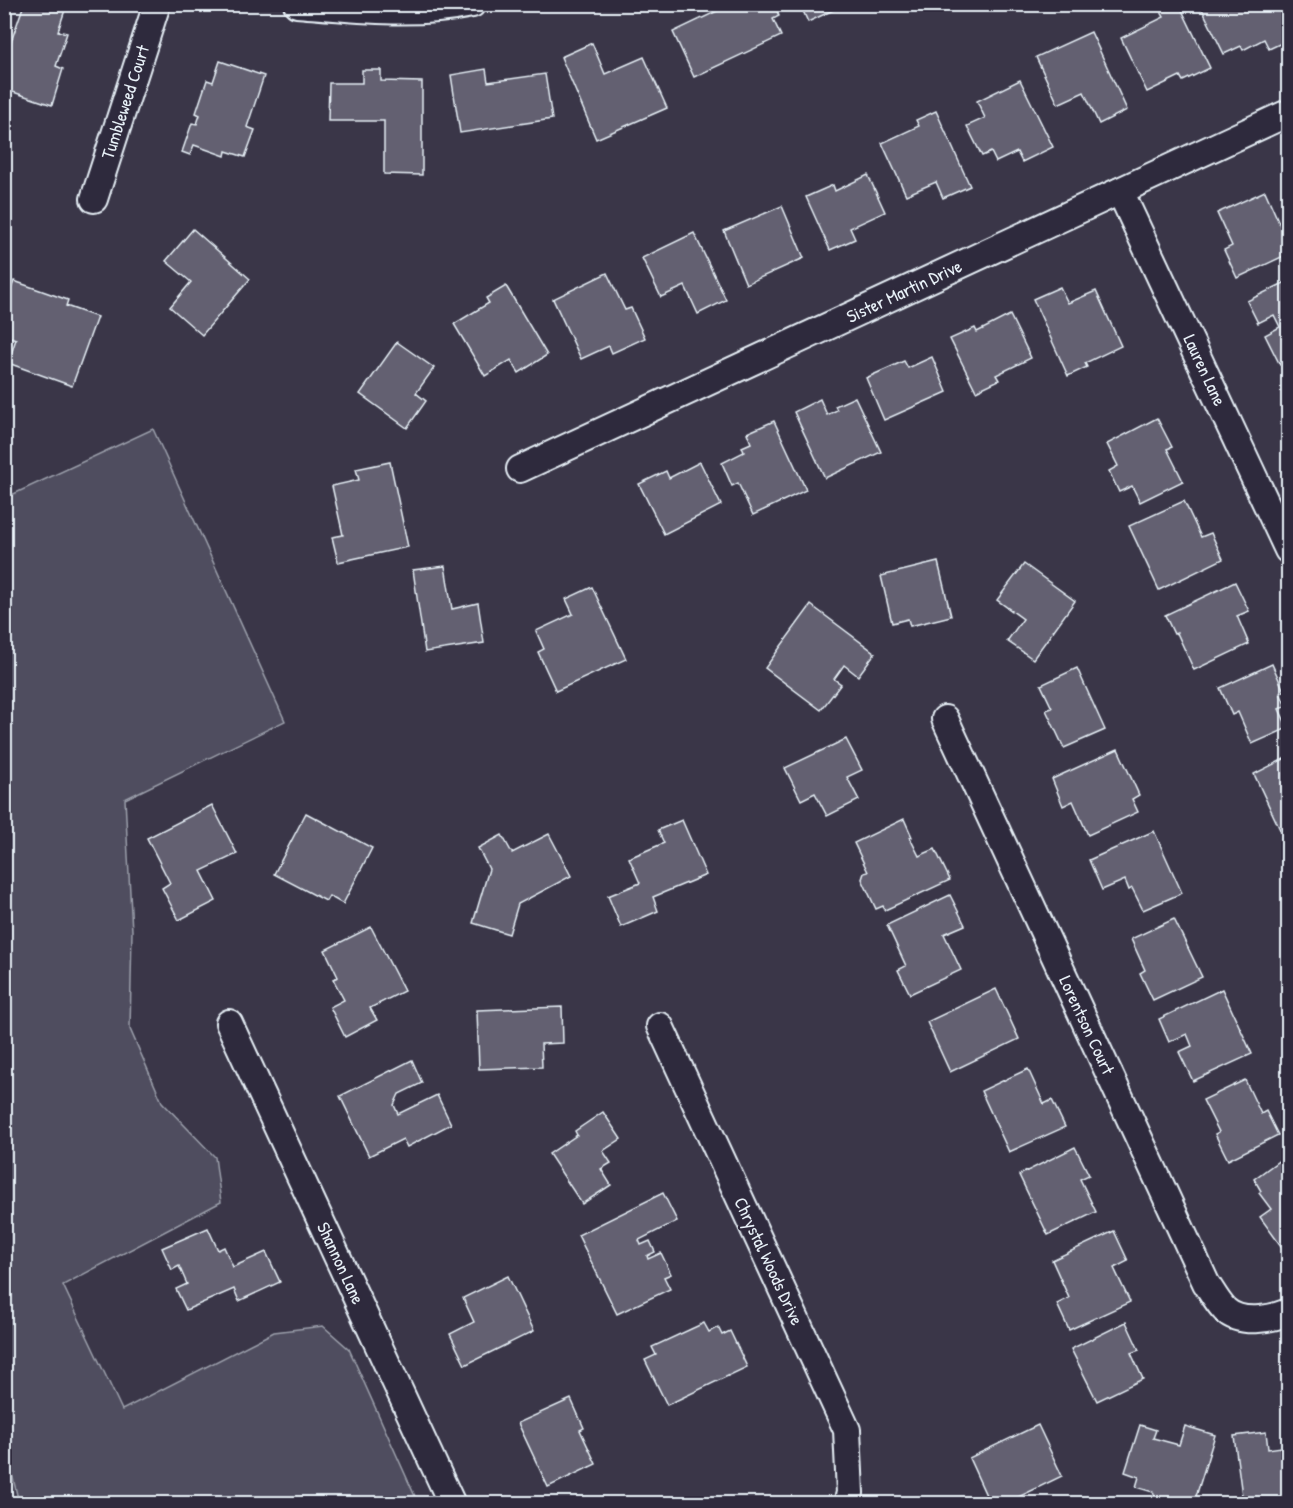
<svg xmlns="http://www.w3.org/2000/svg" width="1293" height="1508" viewBox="0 0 1293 1508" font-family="'Patrick Hand',sans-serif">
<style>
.green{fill:#504e5f;stroke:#9ca0ac;stroke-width:1.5}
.building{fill:#636171;stroke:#e8f1f8;stroke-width:1.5}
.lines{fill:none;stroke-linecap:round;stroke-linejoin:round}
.minor-casing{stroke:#e8f1f8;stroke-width:30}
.minor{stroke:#2f2a3d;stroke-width:26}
.labels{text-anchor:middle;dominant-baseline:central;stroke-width:4.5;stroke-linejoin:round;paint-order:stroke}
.street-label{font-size:18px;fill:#e8f1f8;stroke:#2f2a3d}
</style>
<rect width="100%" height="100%" fill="#3a3648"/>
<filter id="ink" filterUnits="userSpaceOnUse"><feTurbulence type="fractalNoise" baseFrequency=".0167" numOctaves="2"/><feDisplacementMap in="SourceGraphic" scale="12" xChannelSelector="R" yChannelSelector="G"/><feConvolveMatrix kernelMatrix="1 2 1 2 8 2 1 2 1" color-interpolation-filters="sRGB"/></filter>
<g filter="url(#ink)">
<path class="green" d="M153 429 285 721 125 799 132 931 130 1029 162 1102 215 1157 221 1202 63 1285 122 1410 274 1332 323 1326 349 1349 418 1503H19L4 1441 5 498Z"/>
<g class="building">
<path d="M24 4H59L66 7 58 31 67 33 56 66 63 69 52 105 4 89V62Z"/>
<path d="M727 4H774L779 16 773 19 781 36 694 77 673 32 728 6Z"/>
<path d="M800 4H846L808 22Z"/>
<path d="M1171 4H1179L1210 68 1183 81 1180 76 1147 92 1121 38 1164 17 1160 10Z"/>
<path d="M1202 4H1283L1288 16V40L1269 49 1264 39 1243 50 1241 46 1224 54 1200 5Z"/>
<path d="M1091 32 1127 110 1099 124 1084 92 1058 104 1036 57Z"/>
<path d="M592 43 605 74 644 57 667 108 596 139 561 57Z"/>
<path d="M220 61 264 76 247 127 255 130 245 157 226 151 225 156 194 145 190 155 182 152 192 123 197 124 200 115 196 113 207 80 213 82Z"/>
<path d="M486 69 488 82 545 74 552 119 460 133 451 75Z"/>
<path d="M362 70H381V81L422 82V175L384 174V121H328L329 83H362Z"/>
<path d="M1020 80 1053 147 1022 162 1017 152 996 162 991 152 982 156 967 126 985 118 977 101Z"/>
<path d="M936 111 970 186 943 198 936 182 906 195 882 143 919 126 916 120Z"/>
<path d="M868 175 885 212 850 228 855 239 830 250 806 197 833 185 835 191Z"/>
<path d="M1265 191 1288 243V254L1237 278 1224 250 1232 246 1217 213Z"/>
<path d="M782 206 804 258 746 284 724 231Z"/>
<path d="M193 229 250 279 202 335 170 307 191 282 166 261Z"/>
<path d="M694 233 726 300 698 314 685 286 661 297 642 258Z"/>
<path d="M607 273 625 310 631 308 645 338 612 353 609 346 581 359 553 299Z"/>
<path d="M14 281 68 300 66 306 97 317 72 386 8 363 16 339 4 335V308Z"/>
<path d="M1288 281V361L1280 365 1265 335 1280 327 1274 315 1258 323 1247 301Z"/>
<path d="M506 286 547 355 519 373 511 360 485 376 454 324 489 303 486 298Z"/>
<path d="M1060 287 1068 303 1096 291 1121 346 1085 363 1087 367 1068 376 1033 299Z"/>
<path d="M1010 315 1031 358 996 375 999 380 976 391 950 339 975 328 977 332Z"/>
<path d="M397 342 434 368 416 393 426 401 407 428 360 394Z"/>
<path d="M932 357 947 392 884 420 866 378 904 361 908 368Z"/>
<path d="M855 397 881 452 825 478 794 412 820 399 827 415 837 410 835 406Z"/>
<path d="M1157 418 1172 447 1167 449 1183 481 1140 502 1132 486 1119 492 1109 471 1118 466 1107 444Z"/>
<path d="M774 421 806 490 753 515 738 483 732 486 722 463 744 452 742 447 751 443 747 433Z"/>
<path d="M390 462 408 547 338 562 332 537 343 535 332 486 359 480 356 469Z"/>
<path d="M700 462 721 505 664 534 639 484 666 471 669 478Z"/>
<path d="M1184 501 1201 537 1211 533 1223 559 1159 590 1129 526Z"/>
<path d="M938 562 951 616 910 626 908 619 892 623 881 576Z"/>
<path d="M1024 564 1075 601 1033 659 1007 641 1023 619 997 600Z"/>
<path d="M445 566 452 609 478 603 484 643 425 652 413 570Z"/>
<path d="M1235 582 1249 611 1237 616 1249 644 1194 670 1177 633 1174 634 1165 615Z"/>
<path d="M592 587 626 659 556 691 538 652 544 649 536 631 573 614 566 599Z"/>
<path d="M811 605 875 653 858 676 844 665 834 679 841 684 821 710 765 668Z"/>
<path d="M1272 664 1284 691 1280 693 1286 706 1279 709 1288 728 1252 744 1238 712 1232 715 1220 688Z"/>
<path d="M1077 668 1105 730 1064 748 1046 710 1052 708 1041 685Z"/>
<path d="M846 739 862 770 847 777 859 800 827 816 815 793 801 800 785 768Z"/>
<path d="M1118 749 1139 795 1132 799 1138 812 1088 835 1073 801 1063 806 1052 779Z"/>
<path d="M1288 757V833L1283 836 1254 774Z"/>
<path d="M212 805 237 854 201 871 216 901 179 920 162 888 170 883 147 838Z"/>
<path d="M306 813 372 848 343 904 329 896 326 901 274 874Z"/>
<path d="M904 819 912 837 910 838 919 856 935 849 950 880 885 910 883 906 876 909 862 879 864 873 868 872 854 843Z"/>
<path d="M682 820 706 875 653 897 658 911 621 927 608 896 640 883 629 858 664 843 658 830Z"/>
<path d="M1154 831 1182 893 1143 910 1132 888 1129 890 1125 880 1102 890 1089 860Z"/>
<path d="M549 834 571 876 518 904 509 934 473 923 489 869 478 848 502 835 512 853Z"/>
<path d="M950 895 965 925 944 934 961 970 910 994 898 970 906 966 887 925Z"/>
<path d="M1174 919 1202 977 1153 1000 1140 973 1145 970 1131 939Z"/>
<path d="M371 927 404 991 370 1008 377 1020 345 1037 330 1007 344 1000 333 979 338 977 325 950Z"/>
<path d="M996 989 1019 1039 950 1072 927 1022Z"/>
<path d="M1222 989 1252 1054 1193 1081 1179 1052 1192 1046 1187 1034 1169 1042 1159 1019Z"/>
<path d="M562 1007 563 1043 541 1044 542 1067 479 1069 477 1010Z"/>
<path d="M412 1060 422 1083 399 1094 394 1105 398 1114 437 1095 451 1124 407 1147 403 1139 369 1156 340 1096Z"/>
<path d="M1028 1069 1044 1104 1052 1100 1065 1127 1009 1152 981 1091Z"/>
<path d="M1245 1080 1261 1114 1266 1111 1278 1135 1228 1160 1215 1134 1219 1132 1203 1100Z"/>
<path d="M603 1112 621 1139 603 1151 611 1163 601 1169 611 1185 582 1204 549 1154 577 1135 575 1131Z"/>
<path d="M1075 1147 1089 1175 1080 1179 1096 1212 1048 1235 1019 1175Z"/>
<path d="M1288 1154V1240L1281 1246 1260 1217 1271 1209 1259 1193 1261 1191 1254 1179Z"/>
<path d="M663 1193 677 1221 639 1240 641 1245 650 1241 655 1252 647 1256 648 1259 661 1253 671 1274 664 1277 670 1289 617 1314 578 1235Z"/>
<path d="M208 1228 218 1250 224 1247 233 1267 266 1252 280 1282 239 1301 234 1289 186 1310 176 1289 187 1284 179 1266 172 1270 162 1248Z"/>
<path d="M1114 1231 1128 1261 1114 1268 1130 1302 1069 1330 1057 1304 1069 1298 1052 1260Z"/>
<path d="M508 1276 534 1331 465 1365 450 1334 474 1322 463 1298Z"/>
<path d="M1126 1322 1139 1350 1131 1353 1143 1379 1097 1401 1071 1349Z"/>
<path d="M704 1323 709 1332 718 1327 722 1335 730 1331 747 1367 667 1405 645 1360 656 1355 652 1347Z"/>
<path d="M571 1399 584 1428 580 1430 596 1464 548 1487 518 1423Z"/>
<path d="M1038 1425 1062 1476 1004 1504H990L969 1458Z"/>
<path d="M1140 1425 1156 1430 1153 1438 1179 1445 1185 1426 1215 1435 1194 1503 1175 1497 1164 1504 1157 1501 1153 1492 1136 1487 1139 1477 1125 1472Z"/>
<path d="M1266 1432 1268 1449 1288 1446V1497L1243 1503 1234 1436Z"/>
</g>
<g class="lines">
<g class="minor-casing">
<g id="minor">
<path d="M297 4C355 9 414 16 472 4"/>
<path d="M1120 191 1288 550"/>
<path d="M94 199 157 4"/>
<path d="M520 469 1288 113"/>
<path d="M945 719 1206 1283C1212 1292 1218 1303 1225 1310 1241 1325 1271 1319 1288 1312"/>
<path d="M229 1023 452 1504"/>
<path d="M660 1026 847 1430 850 1493 847 1504"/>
</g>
</g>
<use href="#minor" class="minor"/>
</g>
</g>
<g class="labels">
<g class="street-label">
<text transform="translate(125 102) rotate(-72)">Tumbleweed Court</text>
<text transform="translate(904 291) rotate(-25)">Sister Martin Drive</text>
<text transform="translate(1205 370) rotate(65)">Lauren Lane</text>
<text transform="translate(1087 1025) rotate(65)">Lorentson Court</text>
<text transform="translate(769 1261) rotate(65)">Chrystal Woods Drive</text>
<text transform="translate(341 1263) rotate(65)">Shannon Lane</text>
</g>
</g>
<rect width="1293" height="1508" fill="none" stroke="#2f2a3d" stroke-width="24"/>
<rect x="12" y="12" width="1269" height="1484" fill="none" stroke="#e8f1f8" stroke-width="2" filter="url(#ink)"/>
</svg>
